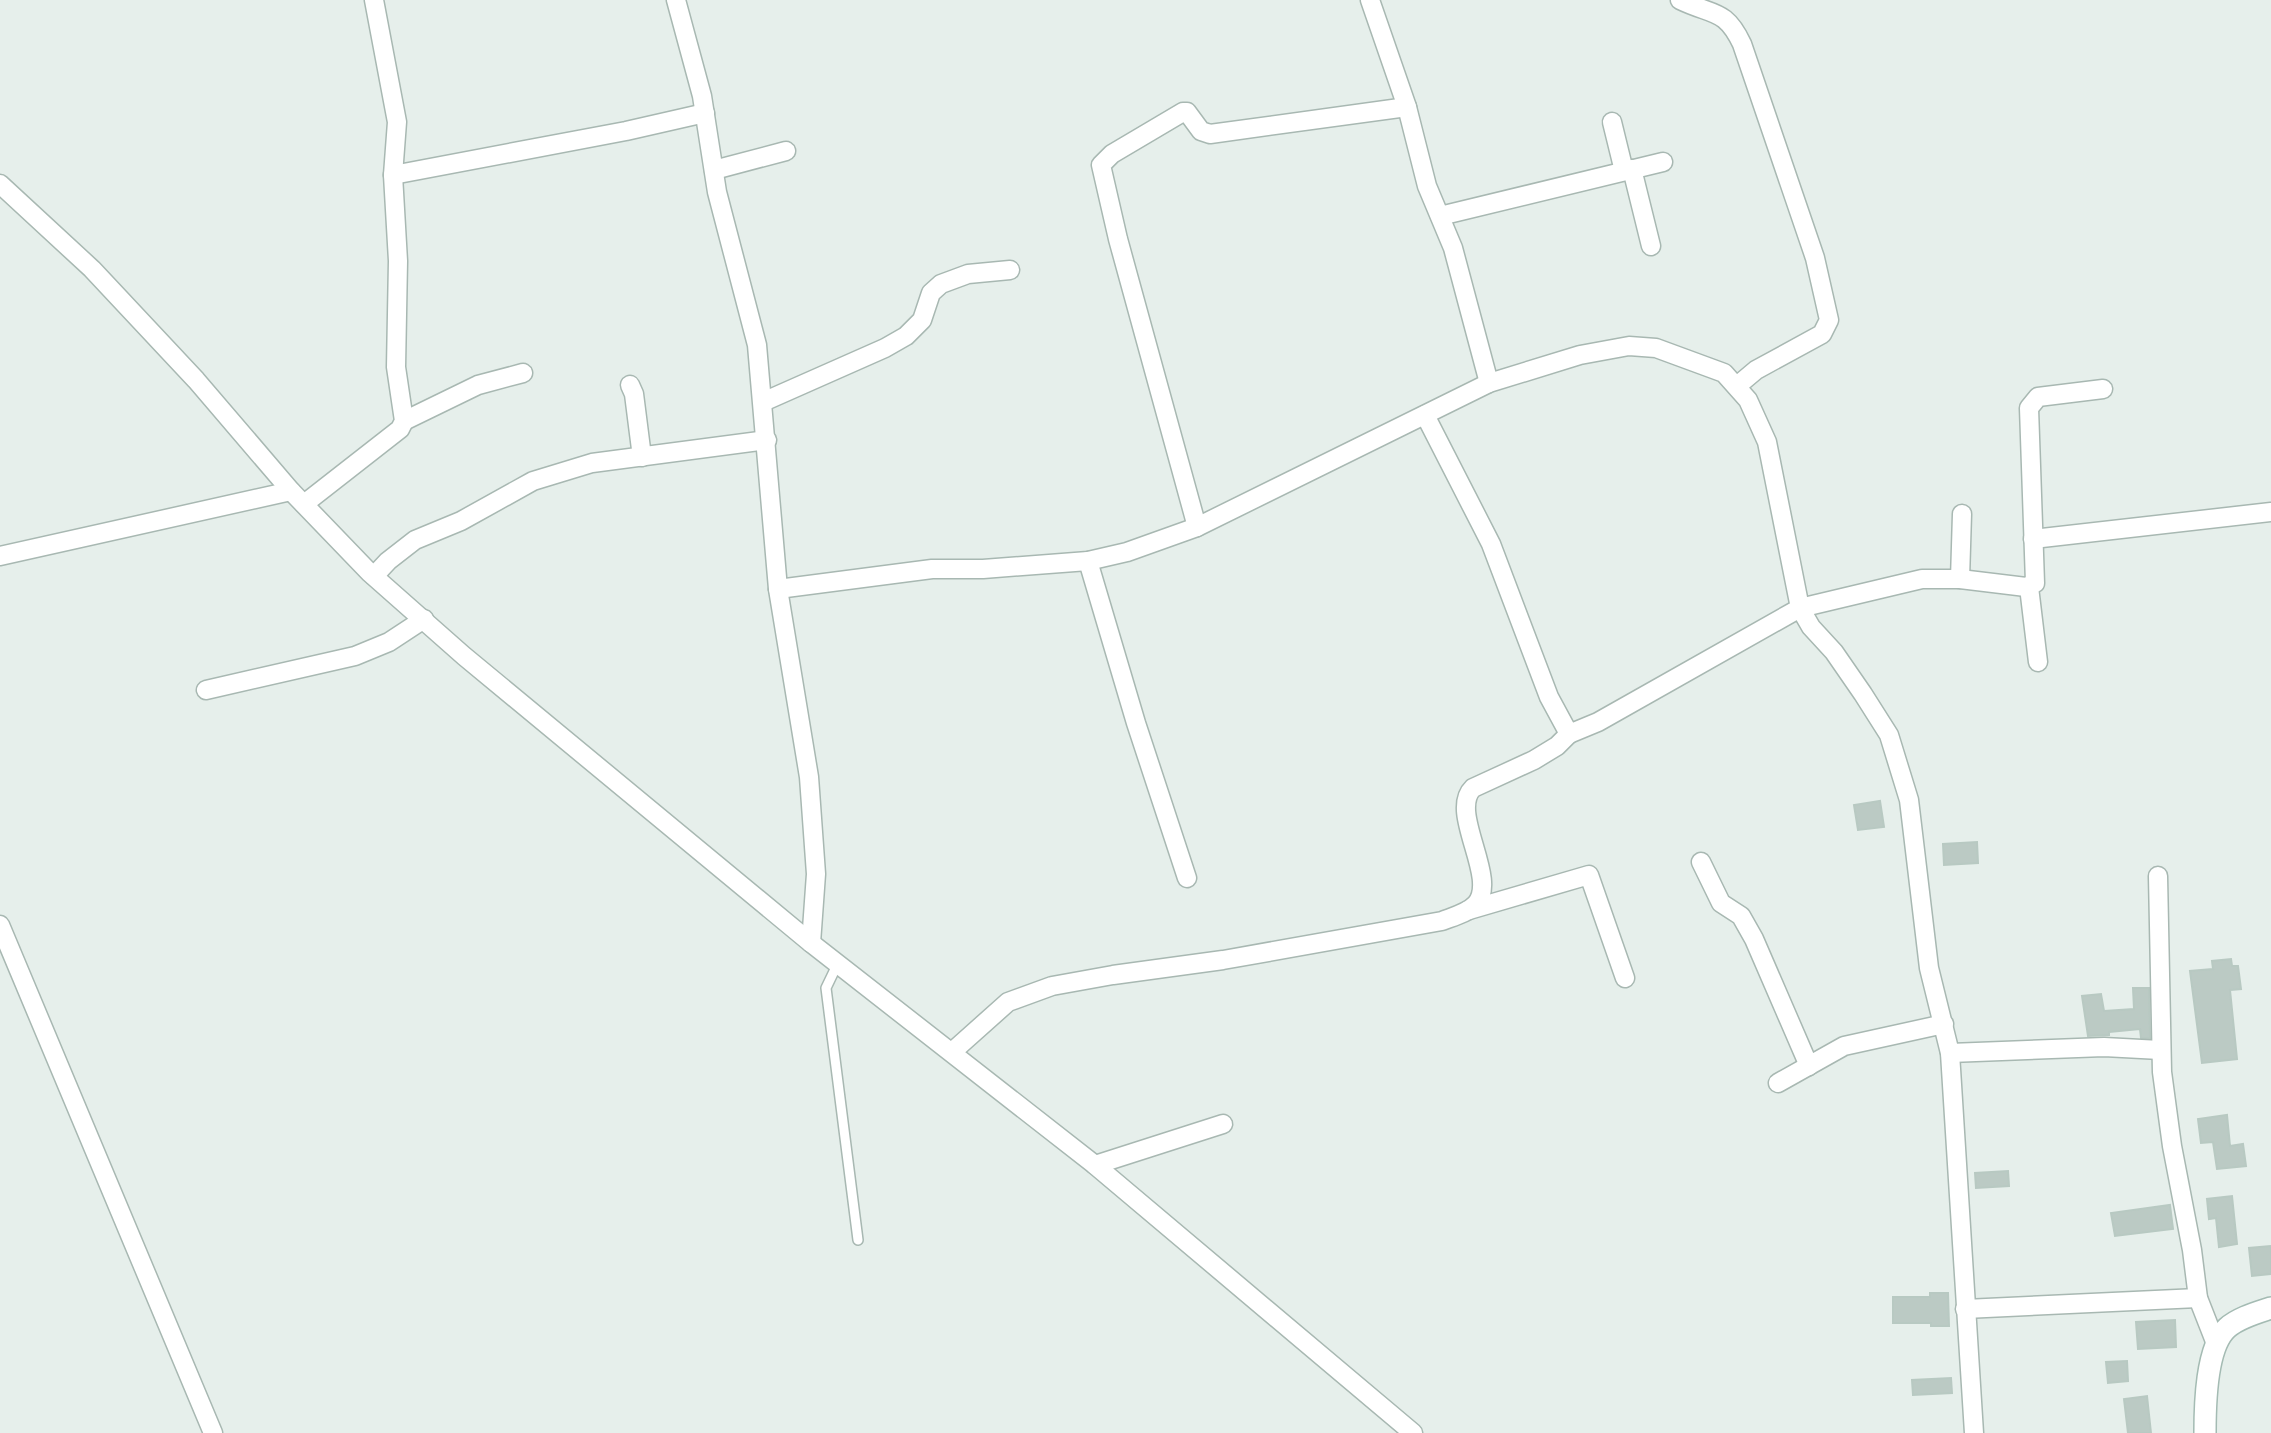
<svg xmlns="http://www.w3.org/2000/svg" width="2271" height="1433" viewBox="0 0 2271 1433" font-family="'Roboto Condensed',sans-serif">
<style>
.building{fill:#bbcac4;stroke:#b8c9c2;stroke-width:2}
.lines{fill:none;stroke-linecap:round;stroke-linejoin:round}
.lane-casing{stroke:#a8b8b2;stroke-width:12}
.street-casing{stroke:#a8b8b2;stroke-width:21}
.secondary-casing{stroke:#a4bbb3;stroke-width:24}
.lane{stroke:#fff;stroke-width:9}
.street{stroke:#fff;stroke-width:18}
.secondary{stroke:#fff;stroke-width:21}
</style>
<rect width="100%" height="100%" fill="#e6efeb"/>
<g class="building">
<path d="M1880 801 1884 827 1858 830 1854 805Z"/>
<path d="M1977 842 1978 863 1944 865 1943 844Z"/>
<path d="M2231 959 2232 966H2238L2241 989 2230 990 2237 1059 2202 1063 2190 971 2213 969 2212 961Z"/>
<path d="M2133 988H2149L2150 1038H2141L2140 1029 2109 1032V1035L2088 1036 2082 996 2101 994 2104 1011 2134 1009Z"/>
<path d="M2227 1115 2230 1146 2243 1144 2246 1166 2217 1169 2213 1142 2201 1143 2198 1119Z"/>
<path d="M2008 1171 2009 1186 1976 1188 1975 1173Z"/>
<path d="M2232 1196 2237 1244 2219 1247 2216 1218 2209 1219 2207 1199Z"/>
<path d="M2170 1205 2173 1229 2115 1236 2111 1213Z"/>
<path d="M2271 1246V1274L2252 1276 2249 1248Z"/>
<path d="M1930 1293H1948L1949 1326H1931V1323H1893V1297H1930Z"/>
<path d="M2175 1320 2176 1347 2138 1349 2136 1322Z"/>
<path d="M2127 1361 2128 1381 2108 1383 2106 1362Z"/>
<path d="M1951 1378 1952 1393 1913 1395 1912 1380Z"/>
<path d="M2147 1396 2151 1433H2128L2124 1399Z"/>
</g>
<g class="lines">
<g class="lane-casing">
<path id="lane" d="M838 963 826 988 858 1240"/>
</g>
<g class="street-casing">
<g id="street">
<path d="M676 0 702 96 717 192 757 345 778 589 809 777 816 874 811 943"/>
<path d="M1370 0 1407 107 1427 186 1453 248 1489 383"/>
<path d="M1680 0C1713 16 1725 8 1742 44L1815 258 1829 320 1822 334 1756 370 1737 386"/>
<path d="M1612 122 1624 171"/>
<path d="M1632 169 1651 246"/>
<path d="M714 170 786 151"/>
<path d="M393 175 626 131 705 113"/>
<path d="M0 184 92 269 196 380 291 491 370 573 464 656 811 943 1095 1165 1413 1433"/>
<path d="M1440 216 1663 162"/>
<path d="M630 385 634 394 642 457"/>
<path d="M763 402 885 348 906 336 922 320 931 293 941 284 968 274 1010 270"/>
<path d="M404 421 478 385 523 373"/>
<path d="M304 504 400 429 404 421 396 367 398 261 393 175 397 122 374 0"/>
<path d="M1197 527 1118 239 1101 165 1112 154 1183 112H1187L1201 131 1210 134 1407 107"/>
<path d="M2033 539 2271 512"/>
<path d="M0 556 291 491"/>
<path d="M1088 561 1136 723 1187 878"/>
<path d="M374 576 388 561 415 540 461 521 533 481 592 463 767 440"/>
<path d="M1960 579 1962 514"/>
<path d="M2029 587 2038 662"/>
<path d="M778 589 932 569H983L1088 561 1127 552 1197 527 1489 383 1580 355 1629 346 1656 348 1724 373 1748 400 1767 442 1800 608 1811 627 1834 652 1863 694 1889 735 1909 800 1929 968 1950 1053 1974 1433"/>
<path d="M206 690 355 656 389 642 424 619"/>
<path d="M1569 734 1598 722 1800 608 1922 579H1960L2026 587 2035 583 2029 408 2038 397 2103 389"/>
<path d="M1701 862 1721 903 1741 916 1754 939 1809 1066"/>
<path d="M2158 876 2162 1072 2172 1146 2192 1250 2198 1298 2216 1344"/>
<path d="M1469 910 1589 875 1625 978"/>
<path d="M0 925 213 1433"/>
<path d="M952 1052 1008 1002 1052 986 1113 975 1223 960 1442 921C1452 917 1468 913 1476 904 1499 878 1448 812 1473 788L1534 760 1557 746 1569 734 1549 697 1491 544 1425 415"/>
<path d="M1950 1053 2104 1047 2160 1050"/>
<path d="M1778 1083 1844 1046 1944 1024"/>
<path d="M1095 1165 1223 1124"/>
<path d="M1965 1309 2198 1298"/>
</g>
</g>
<g class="secondary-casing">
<path id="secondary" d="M2205 1433C2205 1406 2206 1347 2227 1328 2238 1318 2256 1313 2271 1308"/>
</g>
<use href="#lane" class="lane"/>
<use href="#street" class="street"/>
<use href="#secondary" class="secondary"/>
</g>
</svg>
